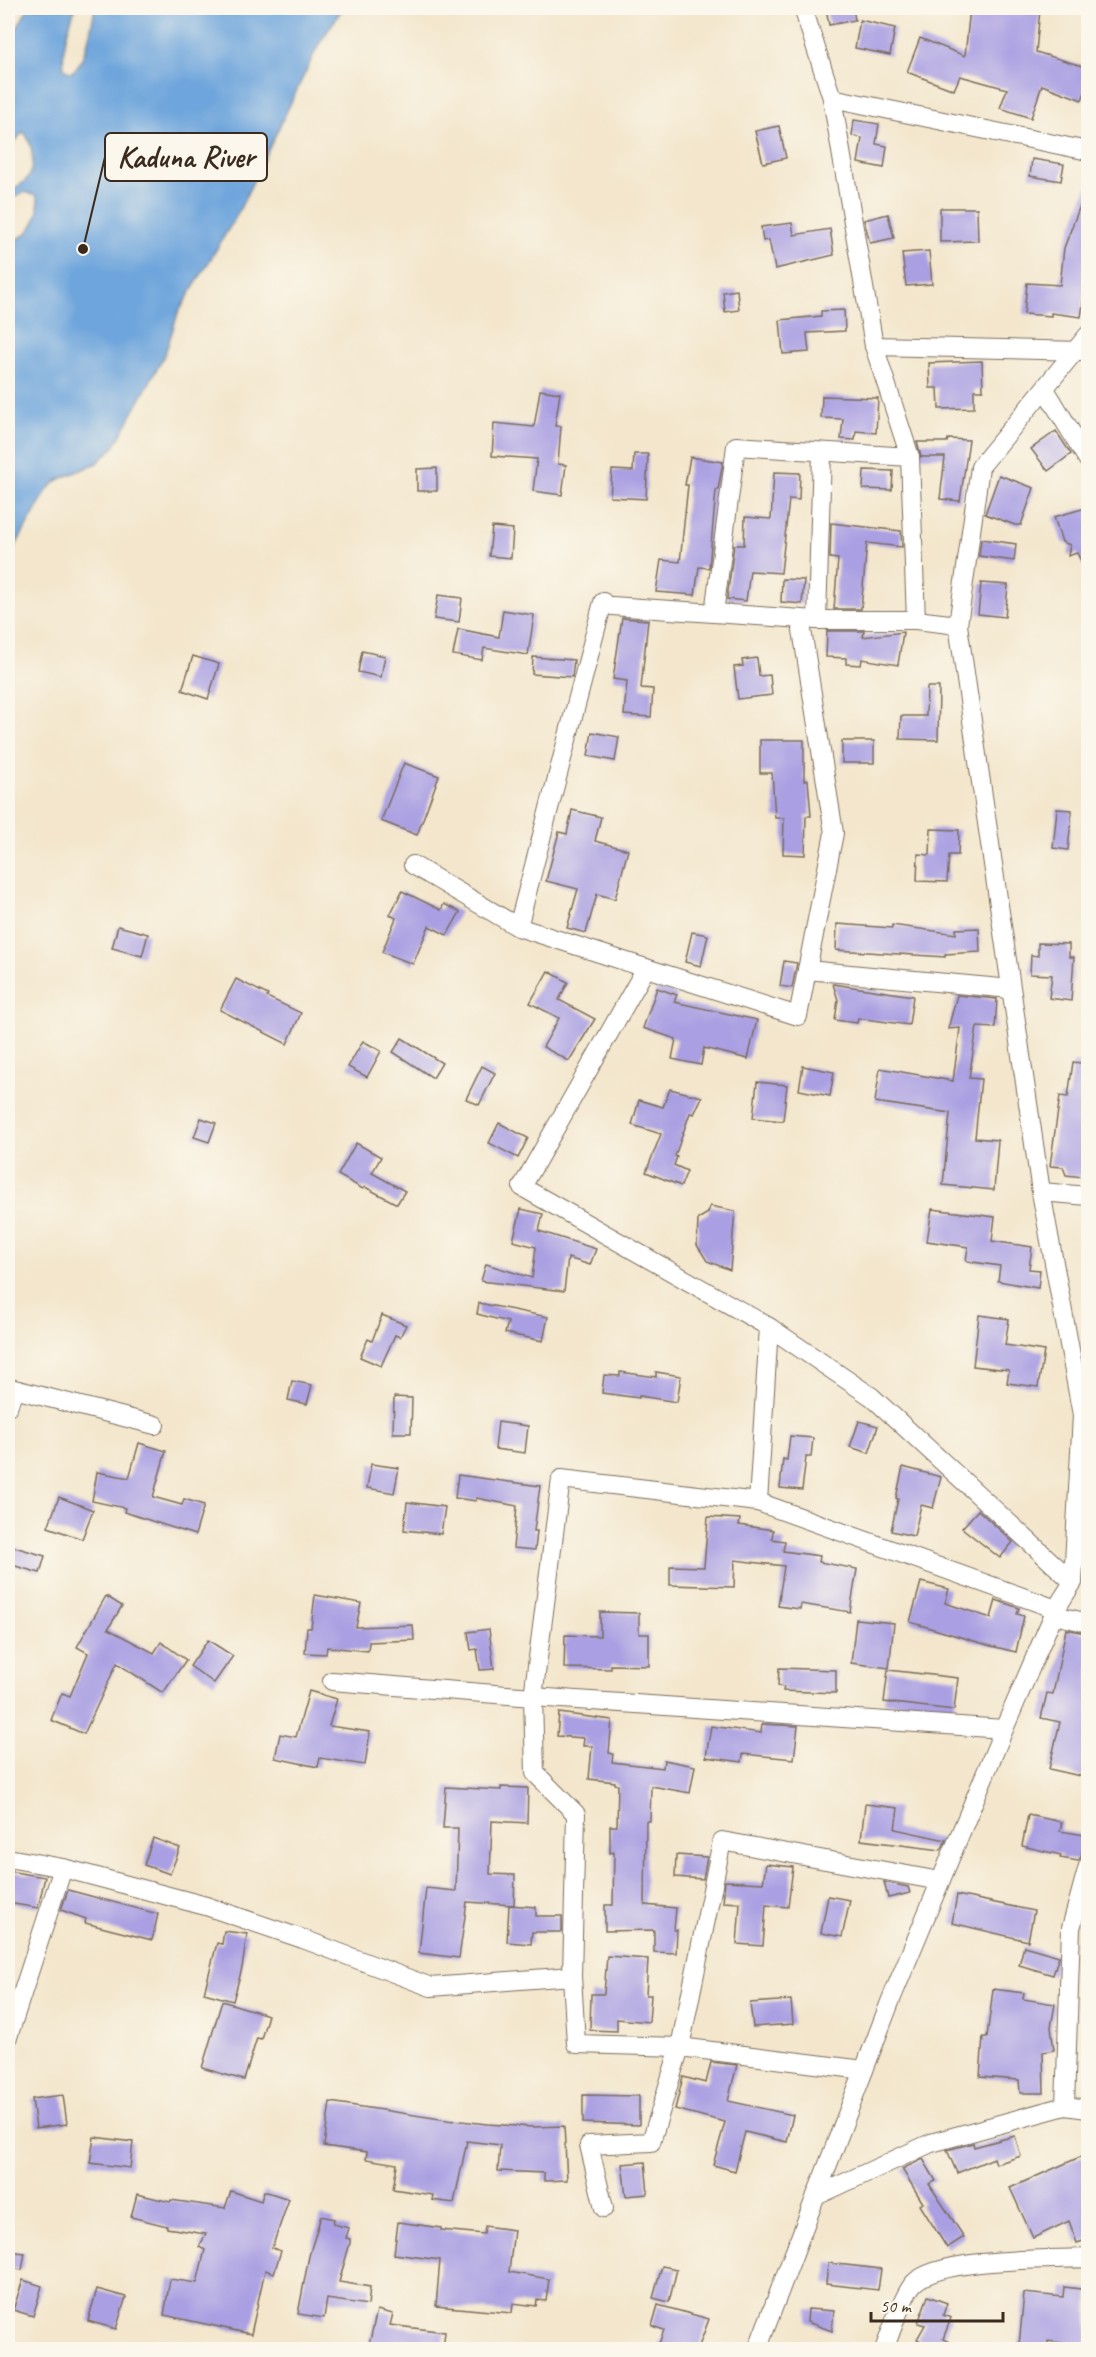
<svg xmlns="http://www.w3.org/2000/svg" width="1096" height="2357" viewBox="0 0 1096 2357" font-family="Caveat,sans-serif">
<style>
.water{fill:#6ea5dc;stroke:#54687d;stroke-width:1.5}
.building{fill:#a99fe2}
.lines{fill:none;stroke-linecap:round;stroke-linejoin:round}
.minor-casing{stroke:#7b6c5b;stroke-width:20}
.minor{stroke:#fff;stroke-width:18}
.leader{fill:none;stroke:#3b2a1e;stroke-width:2}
.callout-dot{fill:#3b2a1e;stroke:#fbf7ec;stroke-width:2}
.callout{fill:#fbf7ec;stroke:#3b2a1e;stroke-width:2}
.callout-label{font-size:30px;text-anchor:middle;font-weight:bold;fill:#3b2a1e}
</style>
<rect width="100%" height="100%" fill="#fbf7ec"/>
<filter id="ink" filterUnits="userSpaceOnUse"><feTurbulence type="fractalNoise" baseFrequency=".0167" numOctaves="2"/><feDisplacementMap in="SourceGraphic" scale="12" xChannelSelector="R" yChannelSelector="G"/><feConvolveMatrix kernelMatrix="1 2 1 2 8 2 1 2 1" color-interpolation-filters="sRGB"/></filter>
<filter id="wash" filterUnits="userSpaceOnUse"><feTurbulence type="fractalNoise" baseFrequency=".008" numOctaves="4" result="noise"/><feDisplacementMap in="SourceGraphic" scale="24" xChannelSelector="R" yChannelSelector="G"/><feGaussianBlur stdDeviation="1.35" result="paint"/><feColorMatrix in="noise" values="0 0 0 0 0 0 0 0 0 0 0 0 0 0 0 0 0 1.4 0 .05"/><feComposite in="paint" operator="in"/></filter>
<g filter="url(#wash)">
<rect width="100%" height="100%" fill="#f3e6cc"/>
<path class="water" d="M28 8H75C69 27 61 47 64 68L70 73C86 66 92 23 95 8H343L319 44 237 215 178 313 165 354 114 447 97 463 58 480 48 489 8 559V240C30 240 42 216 37 196L25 192 12 198 8 205V193C14 188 22 185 27 179 37 168 32 144 25 133H22L14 143 8 139V45Z"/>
<g id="blocks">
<g class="building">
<path d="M826 8H853L855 20 829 25Z"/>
<path d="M970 8 1040 9 1036 52 1089 68V81L1082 100 1042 85 1031 118 1000 108 1007 89 960 76 954 90 907 72 920 38 965 56Z"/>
<path d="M860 20 895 28 890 55 855 48Z"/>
<path d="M854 120 879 124 876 144 887 146 884 168 858 163 862 138 852 136Z"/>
<path d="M779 126 786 158 763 163 755 131Z"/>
<path d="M1032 159 1064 164 1061 181 1030 176Z"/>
<path d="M1087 187H1089V291H1085L1081 317 1051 313V316L1024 314 1027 283 1060 285 1064 248Z"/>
<path d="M940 208H977L978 241 940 242Z"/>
<path d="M888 214 894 238 870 243 864 220Z"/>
<path d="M792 223 794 235 830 229 834 255 775 269 769 240 763 241 761 227Z"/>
<path d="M929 251 932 284 906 286 902 253Z"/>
<path d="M737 290 739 310 725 312 723 292Z"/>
<path d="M844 310 845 331 807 333 809 352 783 354 780 320 821 316V311Z"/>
<path d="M982 361 983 390H974V408L939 409 938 388H930L929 363Z"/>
<path d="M540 390 560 393 555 426H561L558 464 566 465 562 495 533 491 537 459 492 456 494 423 534 427Z"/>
<path d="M822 396 878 398 876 433 856 431 855 440 841 439 843 419 821 418Z"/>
<path d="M1056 431 1071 454 1048 471 1031 449Z"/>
<path d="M948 439 969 440 960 501 940 499 945 457H921L917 442H947Z"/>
<path d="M634 454H648L646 499 610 497 612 470 633 471Z"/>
<path d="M690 457 723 462 718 490H716L709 568 699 567 695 595 656 592 661 560 680 562 688 485H685Z"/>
<path d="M437 468V491H417V469Z"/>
<path d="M864 470 893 471 892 490 863 489Z"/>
<path d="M774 472 800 473 799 500 789 499 781 573 750 571 746 601 727 599 734 545H744L745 517 771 519Z"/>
<path d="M999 475 1034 488 1021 525H1015L985 514Z"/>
<path d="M1089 507V577L1077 553 1068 556 1070 545 1062 542 1054 517Z"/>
<path d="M831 523 901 531 902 547 867 543 861 609H834L838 559 830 558Z"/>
<path d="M492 527 513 529 511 558 489 556Z"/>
<path d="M981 539 1016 544 1014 561 979 556Z"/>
<path d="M782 579 804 580 802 604 781 602Z"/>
<path d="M981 583 1008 585 1005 617 978 614Z"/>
<path d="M438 595 462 598 459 622 434 619Z"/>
<path d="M503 610 534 615 528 655 484 648 482 660 453 655 458 629 499 637Z"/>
<path d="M622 618 648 620 641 688 653 689 651 717 624 715 627 681 613 679Z"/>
<path d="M827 631H864L863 637 903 632 898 665 862 659 861 665 846 664V658L826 657Z"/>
<path d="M362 651 385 656 381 677 358 672Z"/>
<path d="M193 656 219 664 208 699 182 690Z"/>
<path d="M533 657 574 660 572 677 532 674Z"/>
<path d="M757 658 759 676 770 675 772 695 738 699 734 667 743 666 742 660Z"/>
<path d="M927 687H939L938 740 900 739 901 716H926Z"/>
<path d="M592 732 619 737 615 761 588 756Z"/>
<path d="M760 740H804V781L808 780 811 816H806L805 855 783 854 784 818H775L772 773H760Z"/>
<rect x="842" y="741" width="32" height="22"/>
<path d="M404 763 439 776 417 835 381 821Z"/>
<path d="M1057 809 1072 810 1068 850 1053 848Z"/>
<path d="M572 810 601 817 595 841 628 850 615 899 597 894 586 933 567 928 578 889 546 881 559 832 567 834Z"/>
<path d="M931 829 959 830 958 855H949L947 882 917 881 918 854 930 855Z"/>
<path d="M402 891 441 910 444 904 460 912 447 935 429 926 413 964 382 952 396 918 390 915Z"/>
<path d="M837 924 892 928V925L956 934V929L979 928 980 952 945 954V957L836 950Z"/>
<path d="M118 926 148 934 142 956 112 948Z"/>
<path d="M692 932 708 935 701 966 685 962Z"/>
<path d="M1038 943 1069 944V957H1074L1071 1001 1049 998 1052 975 1030 974 1031 955 1038 956Z"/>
<path d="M784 961 797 963 792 988 780 986Z"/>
<path d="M548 971 568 982 559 1000 595 1019 569 1061 543 1047 559 1018 530 1003Z"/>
<path d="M236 979 268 995 267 997 301 1013 287 1044 220 1010Z"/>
<path d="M833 984 913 996 909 1025 858 1018 857 1023 835 1020 838 1000Z"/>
<path d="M657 988 677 995 674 1002 757 1020 748 1059 704 1048 701 1065 672 1059 676 1039 643 1028Z"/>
<path d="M957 995 997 999 995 1028 977 1027 969 1078 981 1079 975 1138 998 1140 994 1190 943 1185 950 1113 875 1102 880 1068 953 1081 960 1028 948 1029Z"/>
<path d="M402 1038 442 1063 433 1078 393 1052Z"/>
<path d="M363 1041 381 1051 367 1077 348 1067Z"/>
<path d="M1073 1062 1089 1064V1131L1083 1177 1066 1175 1063 1167 1050 1166 1060 1096 1068 1097Z"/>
<path d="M482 1066 495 1073 479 1105 466 1099Z"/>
<path d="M803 1066 834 1072 830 1096 799 1090Z"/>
<path d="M757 1082 787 1085 783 1121 753 1118Z"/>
<path d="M670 1089 702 1097 694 1114 690 1113 675 1156 677 1157 674 1165 687 1171 681 1186 646 1172 661 1134 632 1125 639 1100 663 1107Z"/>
<path d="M201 1118 216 1123 209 1142 194 1137Z"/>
<path d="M499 1123 528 1138 518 1158 489 1143Z"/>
<path d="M356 1143 381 1157 372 1173 405 1191 397 1204 365 1187 363 1189 338 1175Z"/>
<path d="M710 1206 735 1211 730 1270 707 1261 697 1245 698 1219 708 1213Z"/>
<path d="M521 1209 543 1214 539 1231 596 1249 590 1265 568 1258 564 1291 481 1281 486 1264 532 1278 536 1247 513 1241Z"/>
<path d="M932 1209 995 1217 992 1241 1032 1247 1029 1269 1040 1270 1038 1288 998 1281 1000 1266 966 1261 968 1247 927 1241Z"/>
<path d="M479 1303 548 1317 543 1341 505 1333 508 1322 477 1314Z"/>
<path d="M382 1315 406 1325 400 1337 395 1335 381 1366 360 1357 368 1339 372 1341Z"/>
<path d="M979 1315 1009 1319 1005 1345 1044 1351 1038 1387 1007 1383 1009 1370 973 1366Z"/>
<path d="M620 1372 656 1377V1372L681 1376 677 1402 639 1396V1398L602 1393 604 1375 620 1376Z"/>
<path d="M292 1381 312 1385 307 1404 288 1400Z"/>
<path d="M394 1397 412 1398 411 1433H393Z"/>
<path d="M859 1421 878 1426 869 1453 850 1447Z"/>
<path d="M498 1422 528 1426 525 1453 495 1449Z"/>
<path d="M790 1436 813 1438 811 1457H806L802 1490 780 1488 783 1459 787 1460Z"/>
<path d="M139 1443 166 1451 153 1497 182 1505 184 1499 204 1505 195 1535 124 1512 125 1508 92 1501 97 1472 129 1478Z"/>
<path d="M371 1464 399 1468 394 1493 367 1488Z"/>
<path d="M903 1467 941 1477 933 1508 921 1505 914 1536 891 1531 898 1499 896 1498Z"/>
<path d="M458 1475 540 1486 534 1531H537L535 1550 513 1548 517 1506 476 1498V1501L455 1498Z"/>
<path d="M59 1497 93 1510 82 1539 48 1527Z"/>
<path d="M407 1502 445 1507 441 1534 404 1530Z"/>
<path d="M978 1510 1013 1542 1000 1558 962 1528Z"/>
<path d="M708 1517 740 1519 739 1525 773 1530 772 1539 785 1541 783 1551 820 1556 819 1562 857 1569 850 1612 801 1604 800 1609 778 1606 784 1566 735 1560 734 1587 670 1585V1566L704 1567Z"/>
<path d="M8 1545 45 1556 40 1573 8 1564Z"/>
<path d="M921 1582 949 1589 945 1603 991 1618 996 1600 1019 1608 1017 1614 1024 1616 1016 1652 991 1646 910 1622Z"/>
<path d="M315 1595 361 1603 356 1627 413 1625 414 1640 369 1642 368 1651 327 1647 326 1654 305 1653 307 1628H311Z"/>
<path d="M106 1596 122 1606 108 1629 154 1653 161 1642 186 1660 163 1693 117 1663 84 1734 51 1720 62 1693 70 1696 88 1653 77 1647Z"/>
<path d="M600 1612 639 1613V1634H649V1666L611 1665V1669L564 1668 565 1635 600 1636Z"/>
<path d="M856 1619 894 1623 889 1668 851 1663Z"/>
<path d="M489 1629 494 1669 480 1670 477 1649 471 1650 468 1632Z"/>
<path d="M1066 1629 1089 1634V1778L1049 1769 1060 1722 1041 1718 1047 1693 1053 1694Z"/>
<path d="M208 1640 233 1656 214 1683 190 1666Z"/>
<path d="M779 1668 836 1670V1693L783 1691 784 1687 778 1686Z"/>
<path d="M888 1670 958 1678 954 1710 884 1702Z"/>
<path d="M309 1691 337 1699 329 1726 370 1732 365 1765 320 1758 318 1767 275 1758 280 1734 296 1737Z"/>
<path d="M559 1713 612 1720 609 1753 613 1754 612 1762 663 1768 664 1760 695 1766 690 1793 651 1786 650 1821H646L645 1905 676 1908 674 1930H677L676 1953 654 1952V1930L605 1931V1905H613L614 1852 610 1853V1826H617L618 1785 615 1784V1782L589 1779 592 1746H583L584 1738 557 1736Z"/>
<path d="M762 1724 798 1726 794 1759 743 1754 742 1762 706 1757 711 1726 761 1733Z"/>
<path d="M446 1787 501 1790V1787L528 1788 527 1823 492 1821 490 1874 515 1875 514 1905 467 1902 459 1958 419 1953 426 1888 456 1891 458 1828H443Z"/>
<path d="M865 1804 898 1808 895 1829 946 1840 941 1850 861 1840Z"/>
<path d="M1028 1815 1062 1822 1060 1831 1085 1835 1081 1857 1078 1861 1060 1858 1061 1855 1022 1846Z"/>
<path d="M153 1838 180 1848 170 1874 144 1865Z"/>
<path d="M676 1855 707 1857 703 1879 675 1877Z"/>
<path d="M766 1864 793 1867 788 1907 766 1905 763 1946 737 1944 740 1903 723 1902 725 1881 763 1883Z"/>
<path d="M8 1871 45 1877 38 1908 8 1903Z"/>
<path d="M884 1882 908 1887 910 1893 888 1898Z"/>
<path d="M68 1890 158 1914 152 1940 85 1923 86 1919 61 1910Z"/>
<path d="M957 1895 1034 1911 1028 1941 952 1923Z"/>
<path d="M828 1896 850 1900 842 1937 821 1933Z"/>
<path d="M509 1905 536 1907V1916H562V1932H532L531 1944 507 1942Z"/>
<path d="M224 1931 247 1934 242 1968 233 2001 204 1993 217 1943 222 1944Z"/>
<path d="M1024 1946 1059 1956 1053 1975 1019 1965Z"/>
<path d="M607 1956 648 1959 646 1995H651L649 2022 617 2019V2031L590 2030 591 1994H604Z"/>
<path d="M993 1989 1024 1993 1023 1999 1055 2004 1051 2027 1054 2050 1043 2052 1044 2093H1020L1019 2080 980 2077 983 2037H987Z"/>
<path d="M791 2000 793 2024 753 2027 750 2003Z"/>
<path d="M222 2001 268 2015 261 2039 257 2038 244 2080 202 2068Z"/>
<path d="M711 2062 737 2065 728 2101 793 2115 787 2142 745 2132 735 2171 713 2165 725 2122 675 2109 683 2077 706 2083Z"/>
<path d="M63 2095 67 2124 36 2128 32 2099Z"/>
<path d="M583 2095 639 2096V2125L583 2123Z"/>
<path d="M330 2102 453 2121V2120L487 2124 533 2127 564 2126 567 2180 544 2181V2173L498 2171 500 2145 467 2141 454 2203 432 2200 433 2195 393 2189 397 2164 366 2159 367 2152 324 2146Z"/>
<path d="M1015 2136 1021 2156 996 2164 994 2158 957 2173 947 2150 973 2143 974 2147Z"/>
<path d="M94 2137 133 2142 130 2168 90 2163Z"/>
<path d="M1089 2153V2239L1077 2243 1069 2221 1033 2238 1010 2188Z"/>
<path d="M923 2159 936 2181 929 2184 964 2237 947 2248 920 2205 923 2203 902 2169Z"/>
<path d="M645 2162 648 2194 626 2196 622 2164Z"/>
<path d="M231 2191 261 2201 264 2191 289 2199 272 2248 281 2251 274 2273 265 2270 251 2334 164 2315 170 2279 197 2283 205 2250 199 2247 206 2234 167 2228V2226L131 2217 137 2194 170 2202 171 2200 225 2208Z"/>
<path d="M321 2216 334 2219 333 2224 349 2228 346 2238 350 2239V2243L339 2282 370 2287 368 2305 327 2299 324 2318 298 2314 309 2256Z"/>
<path d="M398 2222 441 2228V2230L484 2234 485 2226 514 2230 509 2272 549 2279 546 2301 537 2300 536 2306 513 2303 512 2313 436 2306 440 2260 394 2254Z"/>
<path d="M8 2251 25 2253 22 2270 8 2268Z"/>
<path d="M828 2263 881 2269 878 2290 826 2284Z"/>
<path d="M662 2266 677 2269 669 2302 653 2298Z"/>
<path d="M23 2280 42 2286 33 2316 13 2310Z"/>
<path d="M1064 2287 1089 2290 1087 2347 1048 2341V2348L1019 2346 1024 2293 1063 2297Z"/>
<path d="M97 2289 126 2297 116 2329 88 2321Z"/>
<path d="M928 2296 947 2303 943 2315 951 2318 943 2339 963 2349H935L917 2339 925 2325 918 2323Z"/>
<path d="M658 2305 709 2319 698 2349H657L664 2330 652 2326Z"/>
<path d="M808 2309 834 2311 832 2331 807 2322Z"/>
<path d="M377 2310 393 2314 390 2325 445 2332 443 2349H368Z"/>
</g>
</g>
</g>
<g filter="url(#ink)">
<use href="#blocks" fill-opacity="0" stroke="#7b6c5b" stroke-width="1.5"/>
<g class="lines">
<g class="minor-casing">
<g id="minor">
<path d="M803 8 832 98 874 346 910 457 916 620"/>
<path d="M832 98 1088 151"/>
<path d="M874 346 1084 351"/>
<path d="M1045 389 1088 460"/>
<path d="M612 606 817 620H916L958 625"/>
<path d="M714 613 736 446 910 457"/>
<path d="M817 620 822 452"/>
<path d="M413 865 518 927 646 968 522 1187 769 1327 758 1502 1056 1609"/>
<path d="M518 927 603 602"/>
<path d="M646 968 798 1016 834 833 802 630"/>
<path d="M807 970 1011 989"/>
<path d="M1041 1192 1088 1196"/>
<path d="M769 1327 872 1397 1073 1582"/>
<path d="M8 1407 14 1389 155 1425"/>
<path d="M758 1502 561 1479 533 1697 1004 1729"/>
<path d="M1055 1615 1088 1623"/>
<path d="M8 1858 63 1868 206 1906 303 1939 431 1987 572 1976 576 1814 535 1773 533 1697 332 1681"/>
<path d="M572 1976 576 2044 680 2047 651 2142 589 2145 604 2208"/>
<path d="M8 2037 63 1868"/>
<path d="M864 2070 680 2047 722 1841 940 1881"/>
<path d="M1065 2106 1071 1928 1088 1866"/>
<path d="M816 2196 931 2143 1065 2106 1088 2109"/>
<path d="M757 2350 890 2002 1004 1729 1056 1609 1073 1582 1082 1415 1041 1192 958 625 980 467 1088 335"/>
<path d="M884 2350C890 2334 904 2293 914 2283 940 2257 1049 2260 1088 2258"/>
</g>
</g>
<use href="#minor" class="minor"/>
</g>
</g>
<path class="leader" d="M83 249L105 157"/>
<circle class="callout-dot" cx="83" cy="249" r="6"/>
<rect class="callout" x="105" y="133" width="162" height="48" rx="6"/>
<g class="callout-label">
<text x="186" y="167">Kaduna River</text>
</g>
<rect width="1096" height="2357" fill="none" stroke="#fbf7ec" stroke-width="30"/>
<path d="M871 2312v9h132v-9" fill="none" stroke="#3b2a1e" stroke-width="3"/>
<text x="880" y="2312" font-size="18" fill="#3b2a1e" stroke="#fbf7ec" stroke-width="4.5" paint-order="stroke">50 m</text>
</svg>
